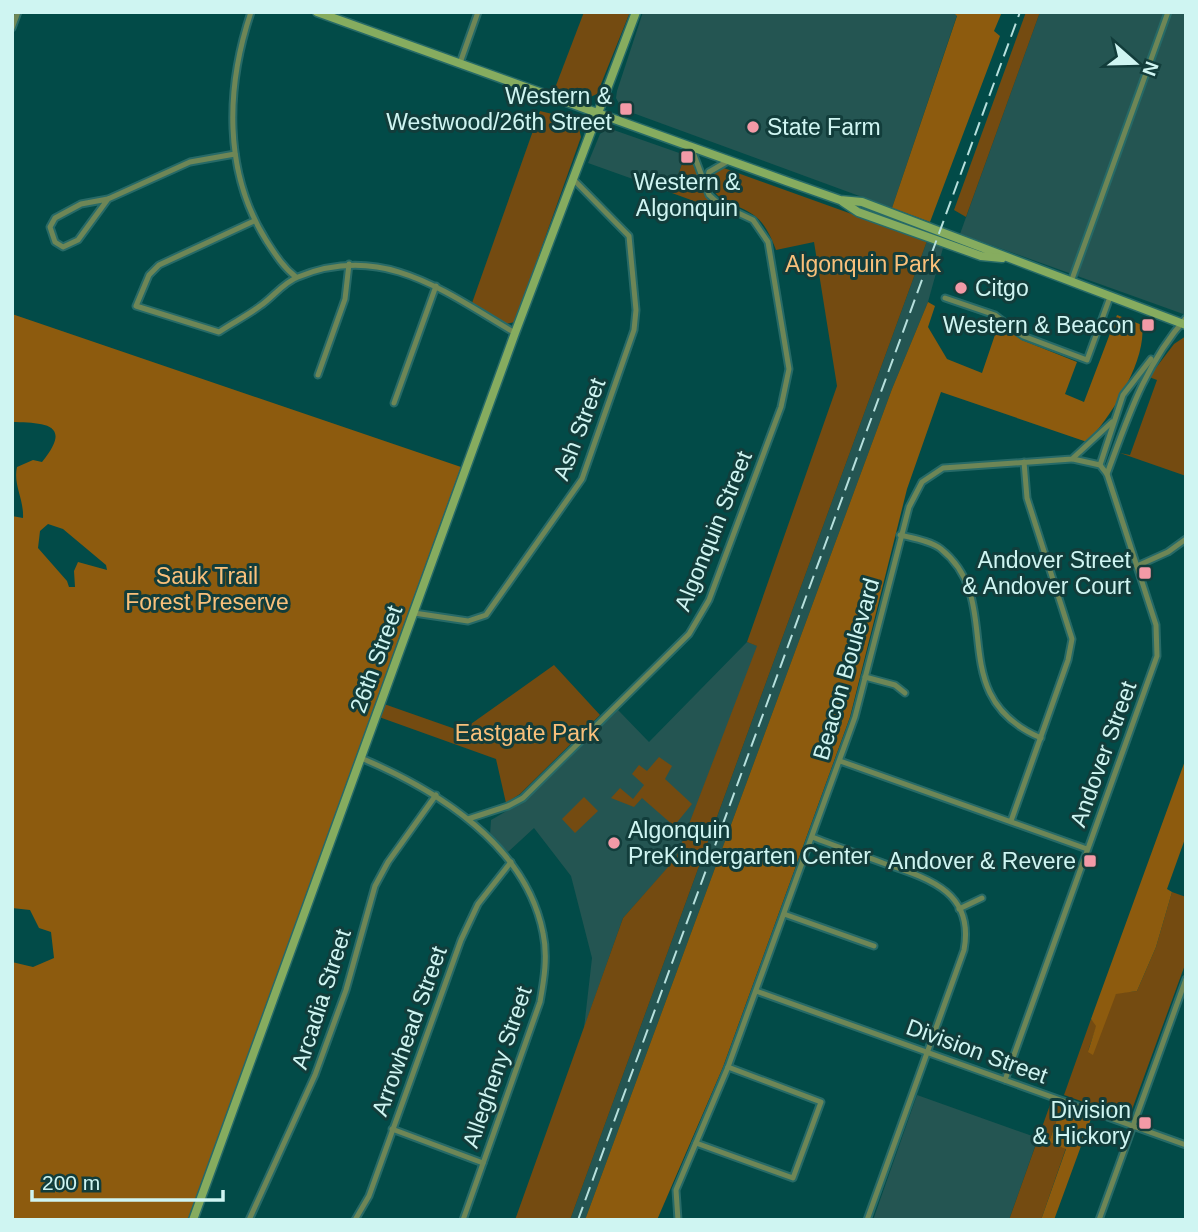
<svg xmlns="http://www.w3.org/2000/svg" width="1198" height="1232" viewBox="0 0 1198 1232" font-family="Arial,sans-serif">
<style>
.built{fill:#245552}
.green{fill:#744b11}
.forest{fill:#8d5b0e;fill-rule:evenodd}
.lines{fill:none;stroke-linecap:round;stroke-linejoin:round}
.street-casing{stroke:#276a67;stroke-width:9}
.secondary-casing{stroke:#276a67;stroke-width:11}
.street{stroke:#6e8656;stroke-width:5}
.secondary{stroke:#86ac5f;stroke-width:8}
.rail{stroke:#b6e0dd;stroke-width:2;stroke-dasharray:14 7;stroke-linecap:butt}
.poi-dot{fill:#f39aa7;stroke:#123d3b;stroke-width:2.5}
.labels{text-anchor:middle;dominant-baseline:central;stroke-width:6;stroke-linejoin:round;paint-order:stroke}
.poi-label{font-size:23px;fill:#cff5f2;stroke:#123d3b;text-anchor:end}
.park-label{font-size:23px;fill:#f9c07b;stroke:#123d3b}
.street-label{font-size:23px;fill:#cff5f2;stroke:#123d3b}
</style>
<rect width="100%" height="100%" fill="#024b48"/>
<g class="built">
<path d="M643 12H953L957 15 892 208 622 109 616 98 617 91Z"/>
<path d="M1040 12H1186V315L960 234Z"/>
<path d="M608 128 685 155 672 193 588 163 600 134Z"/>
<path d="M927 241 943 248 928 302 892 389 585 1220H570Z"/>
<path d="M747 642 758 646 676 859 623 918 584 1028 592 958 571 876 534 828 508 852 490 835 491 820 524 801 618 710 649 742Z"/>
<path d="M917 1095 1038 1138 1009 1220H873Z"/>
</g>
<g class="green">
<path d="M584 12H630L597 94 586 99 555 88Z"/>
<path d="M1026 12H1040L966 217 954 210Z"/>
<path d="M540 111 577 120 581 137 515 322 506 324 472 303Z"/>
<path d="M685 155C703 168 696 195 721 211L672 193Z"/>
<path d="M721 167 927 241 570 1220H515L623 918 676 858 757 646 747 642 837 386 814 242 776 250C771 237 766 225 755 216 739 203 710 203 710 177Z"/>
<path d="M1186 336V476L1120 453 1130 455 1157 380 1149 377 1174 344Z"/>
<path d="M554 665 600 715 520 794 506 803 496 759 379 717 384 704 461 731Z"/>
<path d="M659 757 672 766 665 779 692 804 674 826 642 798 634 807 611 798 620 788 633 799 644 785 632 774 639 765 647 771Z"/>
<path d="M584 797 598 811 575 833 562 819Z"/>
<path d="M1172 892 1186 897V962L1130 1115 1123 1116 1064 1095 1091 1019 1097 1025 1088 1051 1116 993 1137 991 1156 947Z"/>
<path d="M1051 1102 1062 1105 1049 1142 1066 1148 1041 1220H1009Z"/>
</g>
<g class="forest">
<path d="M953 12H1002L994 31 1000 36 930 222 892 208 957 16Z"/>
<path d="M928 302 935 306 928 327 947 359 982 373 999 323 1022 340 1077 362 1065 394 1084 402 1117 315 1142 325C1147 360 1111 417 1087 442L941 392 907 489 850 717 723 1067 657 1220H585L892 389Z"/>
<path d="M12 314 461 467 188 1220H12V962L33 967 54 958 51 932 39 928 30 910 12 908V516L23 518C24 499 13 485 17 467L33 460 42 462C75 422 41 423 12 422ZM48 524 63 529 106 565 107 570 78 562 74 571 75 587H69L67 581 38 548 40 531Z"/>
<path d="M1186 758V836L1167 889 1172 892 1156 947 1137 991 1116 994 1093 1055 1088 1052 1096 1026 1091 1019Z"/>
<path d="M1062 1105 1092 1116 1054 1220H1041L1066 1149 1049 1142Z"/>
</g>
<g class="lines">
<g class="street-casing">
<g id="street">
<path d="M251 12C226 87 223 171 266 240 275 254 283 267 296 277"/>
<path d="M12 28 18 12"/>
<path d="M460 63 478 12"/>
<path d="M705 185 709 172 728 161"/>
<path d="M108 199 78 240 63 247 55 242 50 227 55 218 81 204 108 199 190 162 235 154"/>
<path d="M254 221 159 265 149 275 136 306 219 332C232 323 247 316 260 306 272 298 284 282 298 277 383 242 445 292 515 333"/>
<path d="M1071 282 1168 12"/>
<path d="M945 298 995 315 1023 336 1087 360 1110 297"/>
<path d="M318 375 345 299 349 264"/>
<path d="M394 403 436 286"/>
<path d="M1100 465 1123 395 1151 359"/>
<path d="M1107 474C1128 417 1145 364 1186 318"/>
<path d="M900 535C912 538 931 541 941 549 1008 603 941 695 1041 738"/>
<path d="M1137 566 1168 552 1186 539"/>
<path d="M414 613 468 621 486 615 582 479 634 330 636 310 629 236 574 180"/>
<path d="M865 677 895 685 905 693"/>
<path d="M361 758C437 790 526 845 543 933 548 956 544 980 540 1002L463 1220"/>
<path d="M840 761 1087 849"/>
<path d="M468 819 508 806 523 798 689 634 709 600 781 407 789 369 768 242 753 220 719 204 709 195 691 147"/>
<path d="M1011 821 1068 660 1072 639 1027 498 1024 462"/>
<path d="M812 837C835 846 859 854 883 863 927 878 975 891 964 950L867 1220"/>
<path d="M959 909 982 898"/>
<path d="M784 914 874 946"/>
<path d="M756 991 1186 1145"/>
<path d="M1005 1080 1157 656 1156 625 1107 474 1100 465 1073 459"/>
<path d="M392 1129 483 1163"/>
<path d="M696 1143 793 1178 821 1102 728 1067"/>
<path d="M249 1220 315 1075 346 990 375 886 388 862 436 795"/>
<path d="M355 1220 369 1196 461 940 478 904 511 862"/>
<path d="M678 1220 676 1190 728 1067 855 717 909 507 922 482 943 468 1072 459 1112 422"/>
<path d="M1099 1220 1186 979"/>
</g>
</g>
<g class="secondary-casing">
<g id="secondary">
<path d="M317 12 786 181 840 200 862 202 1186 325"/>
<path d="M843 202 858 212 981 256 1002 258"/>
<path d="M193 1220 515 333 636 12"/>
</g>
</g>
<use href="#street" class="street"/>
<use href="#secondary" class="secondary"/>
<path class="rail" d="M578 1220 1020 12"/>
</g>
<g class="poi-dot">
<rect x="619" y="102" width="14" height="14" rx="3.5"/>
<circle cx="753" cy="127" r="7"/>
<rect x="680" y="150" width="14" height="14" rx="3.5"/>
<circle cx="961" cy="288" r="7"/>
<rect x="1141" y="318" width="14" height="14" rx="3.5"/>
<rect x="1138" y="566" width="14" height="14" rx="3.5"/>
<circle cx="614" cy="843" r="7"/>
<rect x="1083" y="854" width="14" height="14" rx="3.5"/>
<rect x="1138" y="1116" width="14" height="14" rx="3.5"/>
</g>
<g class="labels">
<g class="poi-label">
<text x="612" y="96">Western &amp;<tspan x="612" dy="26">Westwood/26th Street</tspan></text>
<text x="767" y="127" text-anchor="start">State Farm</text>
<text x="687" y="182" text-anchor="middle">Western &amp;<tspan x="687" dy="26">Algonquin</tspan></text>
<text x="975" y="288" text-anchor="start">Citgo</text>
<text x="1134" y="325">Western &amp; Beacon</text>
<text x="1131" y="560">Andover Street<tspan x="1131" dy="26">&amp; Andover Court</tspan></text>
<text x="628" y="830" text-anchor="start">Algonquin<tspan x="628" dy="26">PreKindergarten Center</tspan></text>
<text x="1076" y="861">Andover &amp; Revere</text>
<text x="1131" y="1110">Division<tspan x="1131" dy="26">&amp; Hickory</tspan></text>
</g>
<g class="park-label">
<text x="863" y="264">Algonquin Park</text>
<text x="207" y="576">Sauk Trail<tspan x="207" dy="26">Forest Preserve</tspan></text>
<text x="527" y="733">Eastgate Park</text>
</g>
<g class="street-label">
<text transform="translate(579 429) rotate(-69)">Ash Street</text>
<text transform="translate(713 531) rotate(-68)">Algonquin Street</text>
<text transform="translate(376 659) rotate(-70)">26th Street</text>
<text transform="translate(846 669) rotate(-74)">Beacon Boulevard</text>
<text transform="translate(1103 754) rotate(-70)">Andover Street</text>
<text transform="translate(321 999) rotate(-72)">Arcadia Street</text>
<text transform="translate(409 1031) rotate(-70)">Arrowhead Street</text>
<text transform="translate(977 1051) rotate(20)">Division Street</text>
<text transform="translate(497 1067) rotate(-71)">Allegheny Street</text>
</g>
</g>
<rect width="1198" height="1232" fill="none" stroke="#cff5f2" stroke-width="28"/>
<g transform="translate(1135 63) rotate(110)" stroke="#123d3b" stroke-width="5" paint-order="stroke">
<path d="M0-5L12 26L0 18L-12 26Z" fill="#cff5f2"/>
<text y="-10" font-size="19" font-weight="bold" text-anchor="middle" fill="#cff5f2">N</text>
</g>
<path d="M32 1190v10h191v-10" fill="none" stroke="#cff5f2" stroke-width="3.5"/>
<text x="42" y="1190" font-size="21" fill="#cff5f2" stroke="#123d3b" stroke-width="5" paint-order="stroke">200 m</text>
</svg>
